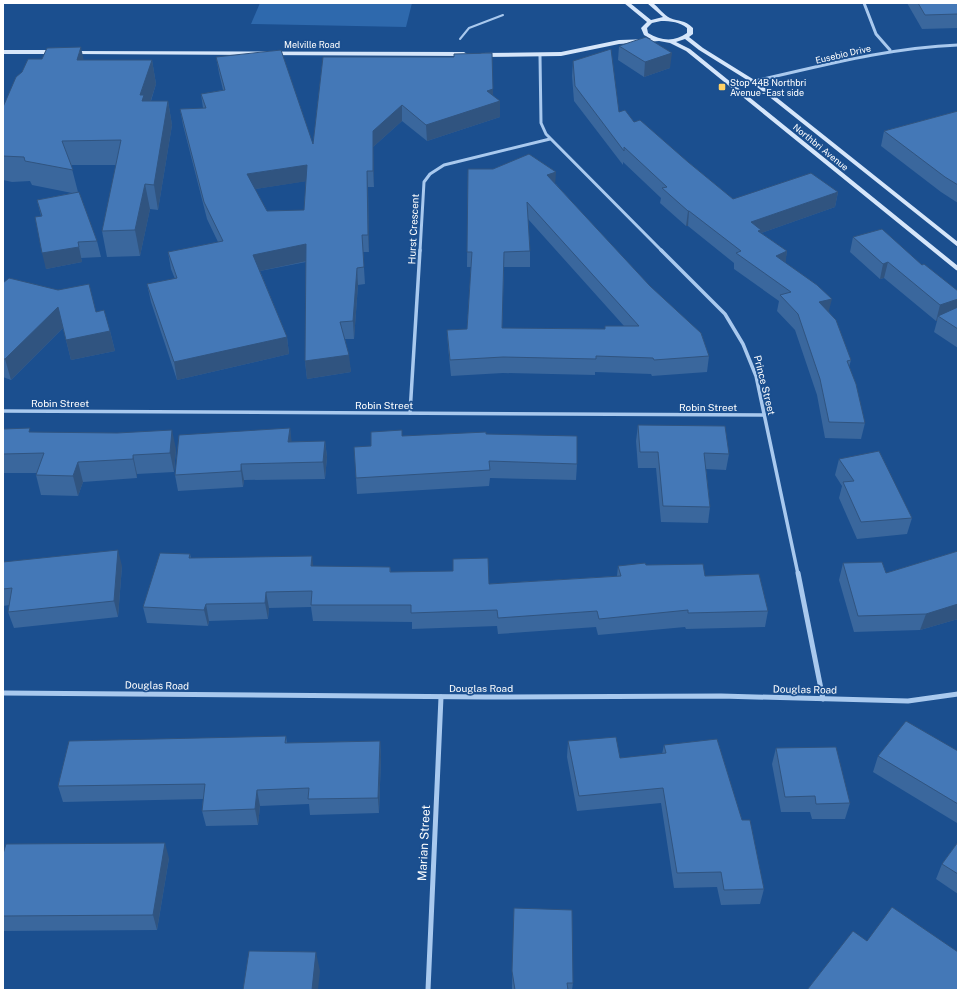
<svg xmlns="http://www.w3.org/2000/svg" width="961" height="993" viewBox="0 0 961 993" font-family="'Public Sans',sans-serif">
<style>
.green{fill:#2e69ad}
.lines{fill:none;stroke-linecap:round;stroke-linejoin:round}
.lane{stroke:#a9c9ee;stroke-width:2}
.street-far2{stroke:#a9c9ee;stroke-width:3}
.street-far1{stroke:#a9c9ee;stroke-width:3.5}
.street{stroke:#a9c9ee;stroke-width:5}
.secondary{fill:#d6e6fa;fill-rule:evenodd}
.wall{fill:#3a679d;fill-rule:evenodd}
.shaded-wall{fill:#305480}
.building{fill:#4478b7;stroke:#305480;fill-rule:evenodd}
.poi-dot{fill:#ffd166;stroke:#1b4f8f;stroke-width:1.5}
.labels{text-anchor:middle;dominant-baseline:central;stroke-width:3.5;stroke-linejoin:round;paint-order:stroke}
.far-street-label{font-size:9px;fill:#fff;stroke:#1b4f8f}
.far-poi-label{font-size:9px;fill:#fff;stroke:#1b4f8f;text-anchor:start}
.street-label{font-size:10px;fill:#fff;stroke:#1b4f8f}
.near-street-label{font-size:12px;fill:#fff;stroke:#1b4f8f}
</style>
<rect width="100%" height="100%" fill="#1b4f8f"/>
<path class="green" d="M260 3H412L406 27 251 24Z"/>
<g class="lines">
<path class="lane" d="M460 39 469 28 503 15"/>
<g class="street-far2">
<path d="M864 3 876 34 890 50"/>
<path d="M540 56 541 123 546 134 662 251"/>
<path d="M732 86C807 70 881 48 958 45"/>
<path d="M420 251 424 182 430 174 444 165 550 139"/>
</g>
<g class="street-far1">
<path d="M661 250 725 314 743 344 756 376 798 574"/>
<path d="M3 411 764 415"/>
<path d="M410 413 420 250"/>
</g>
<g class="street">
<path d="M798 573 823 699"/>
<path d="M3 693 485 697 721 696 908 701 958 694"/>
<path d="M428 990 441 697"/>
</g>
<g class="secondary">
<path d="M624 3H630L651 20 663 17 647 3H653C658 7 664 15 670 18 679 22 684 19 693 28V34L689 37 703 48 756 81 958 242V247L752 83 699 50 685 39 676 42 690 49 958 266V271L956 270 686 51 670 43 659 41 619 44 561 56 482 57 479 55 482 53 561 52 619 40 651 39 644 35 641 28 647 22ZM661 21C671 21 680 22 687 28V33C675 42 661 41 648 33L647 28 652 23Z"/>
<path d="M3 50H54L57 52 54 54H3Z"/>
<path d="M70 51 464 52 467 54 464 56 72 54 70 53Z"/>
</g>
</g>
<g class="wall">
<path d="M907 3H958V28L922 29Z"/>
<path d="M619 46 670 68 644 77 618 60Z"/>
<path d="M216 57 313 144 323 57 493 96 500 101V117L427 141 402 121 373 147 374 187H368L369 252H363L365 284 358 285 354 339H345L351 372 307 379 305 361 306 262 260 271 287 337 289 354 177 380 151 302 147 284 175 279 171 269 168 252 218 242 207 219 183 125 180 109 203 108 201 94 223 90 219 73ZM306 181 304 210 267 211 255 189Z"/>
<path d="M84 60H152L156 84 151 101H168L172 125 158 210 150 209 140 256 107 257 102 231 116 165H71L78 192 97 241 101 257 81 258 82 262 46 269 41 216 37 200 72 193 32 185 30 181 12 182 3 180V107Z"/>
<path d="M573 61 619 112 634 122 688 162 733 199 838 192 835 207 761 233 787 251 785 262 829 312 851 360 849 367 865 423 861 439 825 438 817 395 795 330 777 311 779 301 734 269V263L688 226H686L660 203 661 198 623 162V165L574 101 572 76Z"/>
<path d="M958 111V203L941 192 881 146 884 131Z"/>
<path d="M468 169 556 184 709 356 707 372 652 376 651 374 595 372V375L503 373 451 376 448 346 447 330 467 329 471 267H467ZM528 219 624 326H605V329L502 328 504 267H530V251Z"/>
<path d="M853 237 922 265 958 291V348L934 332 937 321H936L884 278 880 279 850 252Z"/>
<path d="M3 283 96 312 110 331 115 351 71 360 63 328 11 380 3 377Z"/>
<path d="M638 425 729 454 726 470 706 469 710 507 708 523 661 522 656 468H638L636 441Z"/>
<path d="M290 428 291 442 325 441 327 457 325 479 244 480 243 487 178 491 175 475Z"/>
<path d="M3 429 31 432 176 449 174 472 137 474V478L83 482 78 496 41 495 36 475 37 473H3Z"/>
<path d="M486 434 577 464 576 480 490 478 489 486 357 494 356 478 371 446 402 436Z"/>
<path d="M839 459 912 518 907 534 857 539 839 498 842 486 835 475Z"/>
<path d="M958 551V619L920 630 854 632 839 580 843 563 886 573Z"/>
<path d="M190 554 191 558 314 566 390 567 391 572 489 584 617 576 618 566 646 565 705 576 768 611 765 627 686 629 685 627 598 635 596 627 498 634 497 626 412 629V622L313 621 311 607 269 608 268 619 209 621 208 626 147 623 143 607Z"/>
<path d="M3 562 122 566 118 617 14 628 8 612 9 605 3 606Z"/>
<path d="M286 736 287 743 380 741 381 757 379 813 310 815 309 804 260 806 258 825 206 826 202 811 203 799 63 802 58 786Z"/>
<path d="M568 741 620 758 662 754 664 745 764 889 760 904 721 905 717 887 674 888 661 803 577 811 567 757Z"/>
<path d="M776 748 850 803 845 819H812L810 812H781L772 764Z"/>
<path d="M958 751V822L957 823 873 772 878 756Z"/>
<path d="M958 842V894L936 879 942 864Z"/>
<path d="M3 854 169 858 157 930 3 931Z"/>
<path d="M514 908 573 983 572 990H512V986Z"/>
</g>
<g class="shaded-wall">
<path d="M81 47 86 71 77 60Z"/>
<path d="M672 53 670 68 644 77 645 62Z"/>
<path d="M152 60 156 84 147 112 148 119 140 95Z"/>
<path d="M493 89V103L500 101V117L427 141 426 125 487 91Z"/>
<path d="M168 101 172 125 158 210 154 185Z"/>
<path d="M402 105V121L373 147 374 187 373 171V131Z"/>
<path d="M307 165 308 181 249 190 247 174Z"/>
<path d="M367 171 368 187 369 252 368 235Z"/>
<path d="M556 172 555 187 547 175Z"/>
<path d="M145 184 150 209 140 256 135 230Z"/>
<path d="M838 192 835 207 761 233 759 245 751 222Z"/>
<path d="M688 211H689L688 226H686Z"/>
<path d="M306 244 307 261 255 272 253 255Z"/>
<path d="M79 247 82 262 46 269 42 253Z"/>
<path d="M787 251 785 267 776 256Z"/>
<path d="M888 262 884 278 880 279 883 264Z"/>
<path d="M357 268 358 285 354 339 353 321Z"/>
<path d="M832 299 828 314 819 302Z"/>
<path d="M958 299V314L938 316 937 321H936L940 305Z"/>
<path d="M58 307 64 327 11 380 5 359Z"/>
<path d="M110 331 115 351 71 360 66 340Z"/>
<path d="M287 337 289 354 177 380 174 362Z"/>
<path d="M349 355 351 372 307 379 305 361Z"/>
<path d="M290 428 292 444 288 442Z"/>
<path d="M172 430 176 449 174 472 170 453Z"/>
<path d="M325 441 327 457 325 479 323 462Z"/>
<path d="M133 455 137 474V478L133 459Z"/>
<path d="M78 462 83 482 78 496 73 476Z"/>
<path d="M241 464 244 480 243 487 241 471Z"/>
<path d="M118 550 122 566 118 617 114 601Z"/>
<path d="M312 556 314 572 311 566Z"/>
<path d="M266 592 269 608 268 619 265 603Z"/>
<path d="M206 604 209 621 208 626 204 610Z"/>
<path d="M958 604V619L920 630 926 614Z"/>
<path d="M380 741 381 757 379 813 378 798Z"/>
<path d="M257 790 260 806 258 825 255 809Z"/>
<path d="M165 843 169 858 157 930 153 915Z"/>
<path d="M316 952 320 971 318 990H312Z"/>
</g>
<g class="building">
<path d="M918 3H958V14L925 15Z"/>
<path d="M646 37 672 53 645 62 619 46Z"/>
<path d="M81 47 77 60H152L140 95H144L142 101H168L154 185 145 184 135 230 102 231 121 140 62 141 73 170 25 161 24 157 3 156V107L16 77 22 72 28 59H42L47 48Z"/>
<path d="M611 49 619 112 625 110 634 122 640 120 688 162 733 199 811 173 838 192 751 222 761 230 758 231 787 251 776 256 817 285 832 299 819 302 836 320 851 360 847 361 856 384 865 423 829 422 820 379 798 314 780 295 791 292 736 253 741 251 689 211H688L662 188 667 187 624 147V151L575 86 573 61Z"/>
<path d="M281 50 313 144 323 57H454V54L492 53 493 89 487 91 500 101 426 125 402 105 373 131V171H367L368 235H362L364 267 357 268 353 321 340 322 349 355 305 361 306 244 253 255 287 337 174 362 147 284 177 278 168 252 223 241 204 202 180 109 206 108 201 94 225 90 216 57ZM307 165 304 210 267 211 247 174Z"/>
<path d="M958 111V185L945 177 884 131Z"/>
<path d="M529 154 556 172 547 175 650 286 701 333 709 356 654 360 653 358 596 356V359L503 357 450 360 447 330 467 329 472 252H467L468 169H493ZM527 202 639 326H605V329L502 328 504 252 530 251Z"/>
<path d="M79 192 97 241 78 242 79 247 42 253 35 217 42 216 37 200Z"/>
<path d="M882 229 922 265 924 264 958 291V299L940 305 888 262 883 264 853 237Z"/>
<path d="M9 278 58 290 89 284 96 312 104 310 110 331 66 340 58 307 5 359H3V283Z"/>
<path d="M958 307V329L938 316Z"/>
<path d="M638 425 725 426 729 454 704 453 710 507 663 506 658 452H640Z"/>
<path d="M30 428 29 432 117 433 172 430 170 453 133 455V459L78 462 73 476 36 475 44 453 3 454V429Z"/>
<path d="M290 428 288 442 325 441 323 462 241 464V471L175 475 179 435Z"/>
<path d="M402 430V436L486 432V434L577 436V464L489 461 490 470 356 478 354 447 371 446V432Z"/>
<path d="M879 451 912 518 861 522 843 482 854 481 839 459Z"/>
<path d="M118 550 114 601 8 612 12 588 3 589V562Z"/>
<path d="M958 551V604L926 614 858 616 843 563 882 562 886 573Z"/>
<path d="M160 553 190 554 189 558 312 556 311 566 390 567V572L453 571V559L488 558 489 584 621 576 618 566 645 563 646 565 703 564 705 576 759 574 768 611 688 613V610L599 619 597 611 498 618 497 610 411 613V605H311L312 591 266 592 265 603 206 604 204 610 143 607Z"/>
<path d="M906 721 958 751V804L878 756Z"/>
<path d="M286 736 285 743 380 741 378 798 308 799 309 788 257 790 255 809 202 811 205 784 58 786 69 741Z"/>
<path d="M616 737 620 758 666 753 664 745 717 739 742 820H750L764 889 724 890 721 872 677 873 663 788 579 796 568 741Z"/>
<path d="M836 747 850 803 816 804 815 796 785 797 776 748Z"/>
<path d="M958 842V874L942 864Z"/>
<path d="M165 843 153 915 3 916V854L6 844Z"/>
<path d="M892 907 958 952V990H807L853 931 867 941Z"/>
<path d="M514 908 572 910 573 983H567L568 990H515L512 971Z"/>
<path d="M249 951 316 952 312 990H243Z"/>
</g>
<rect class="poi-dot" x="718" y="83" width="8" height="8" rx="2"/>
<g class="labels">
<g class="far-street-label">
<text x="312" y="44">Melville Road</text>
<text transform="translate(843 54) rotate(-13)">Eusebio Drive</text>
<text transform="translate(821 147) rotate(39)">Northbri Avenue</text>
</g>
<g class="far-poi-label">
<text x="730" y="82">Stop 44B Northbri<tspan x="730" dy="10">Avenue - East side</tspan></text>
</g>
<g class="street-label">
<text transform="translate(413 229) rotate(-87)">Hurst Crescent</text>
<text transform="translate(765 385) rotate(76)">Prince Street</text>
<text x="60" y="403">Robin Street</text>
<text x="384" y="405">Robin Street</text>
<text x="708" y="407">Robin Street</text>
<text transform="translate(157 685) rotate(1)">Douglas Road</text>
<text x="481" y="688">Douglas Road</text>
<text transform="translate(805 689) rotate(1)">Douglas Road</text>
</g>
<g class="near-street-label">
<text transform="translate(424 843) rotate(-87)">Marian Street</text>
</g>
</g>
<rect width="961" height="993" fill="none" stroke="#ffffff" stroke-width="8"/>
</svg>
